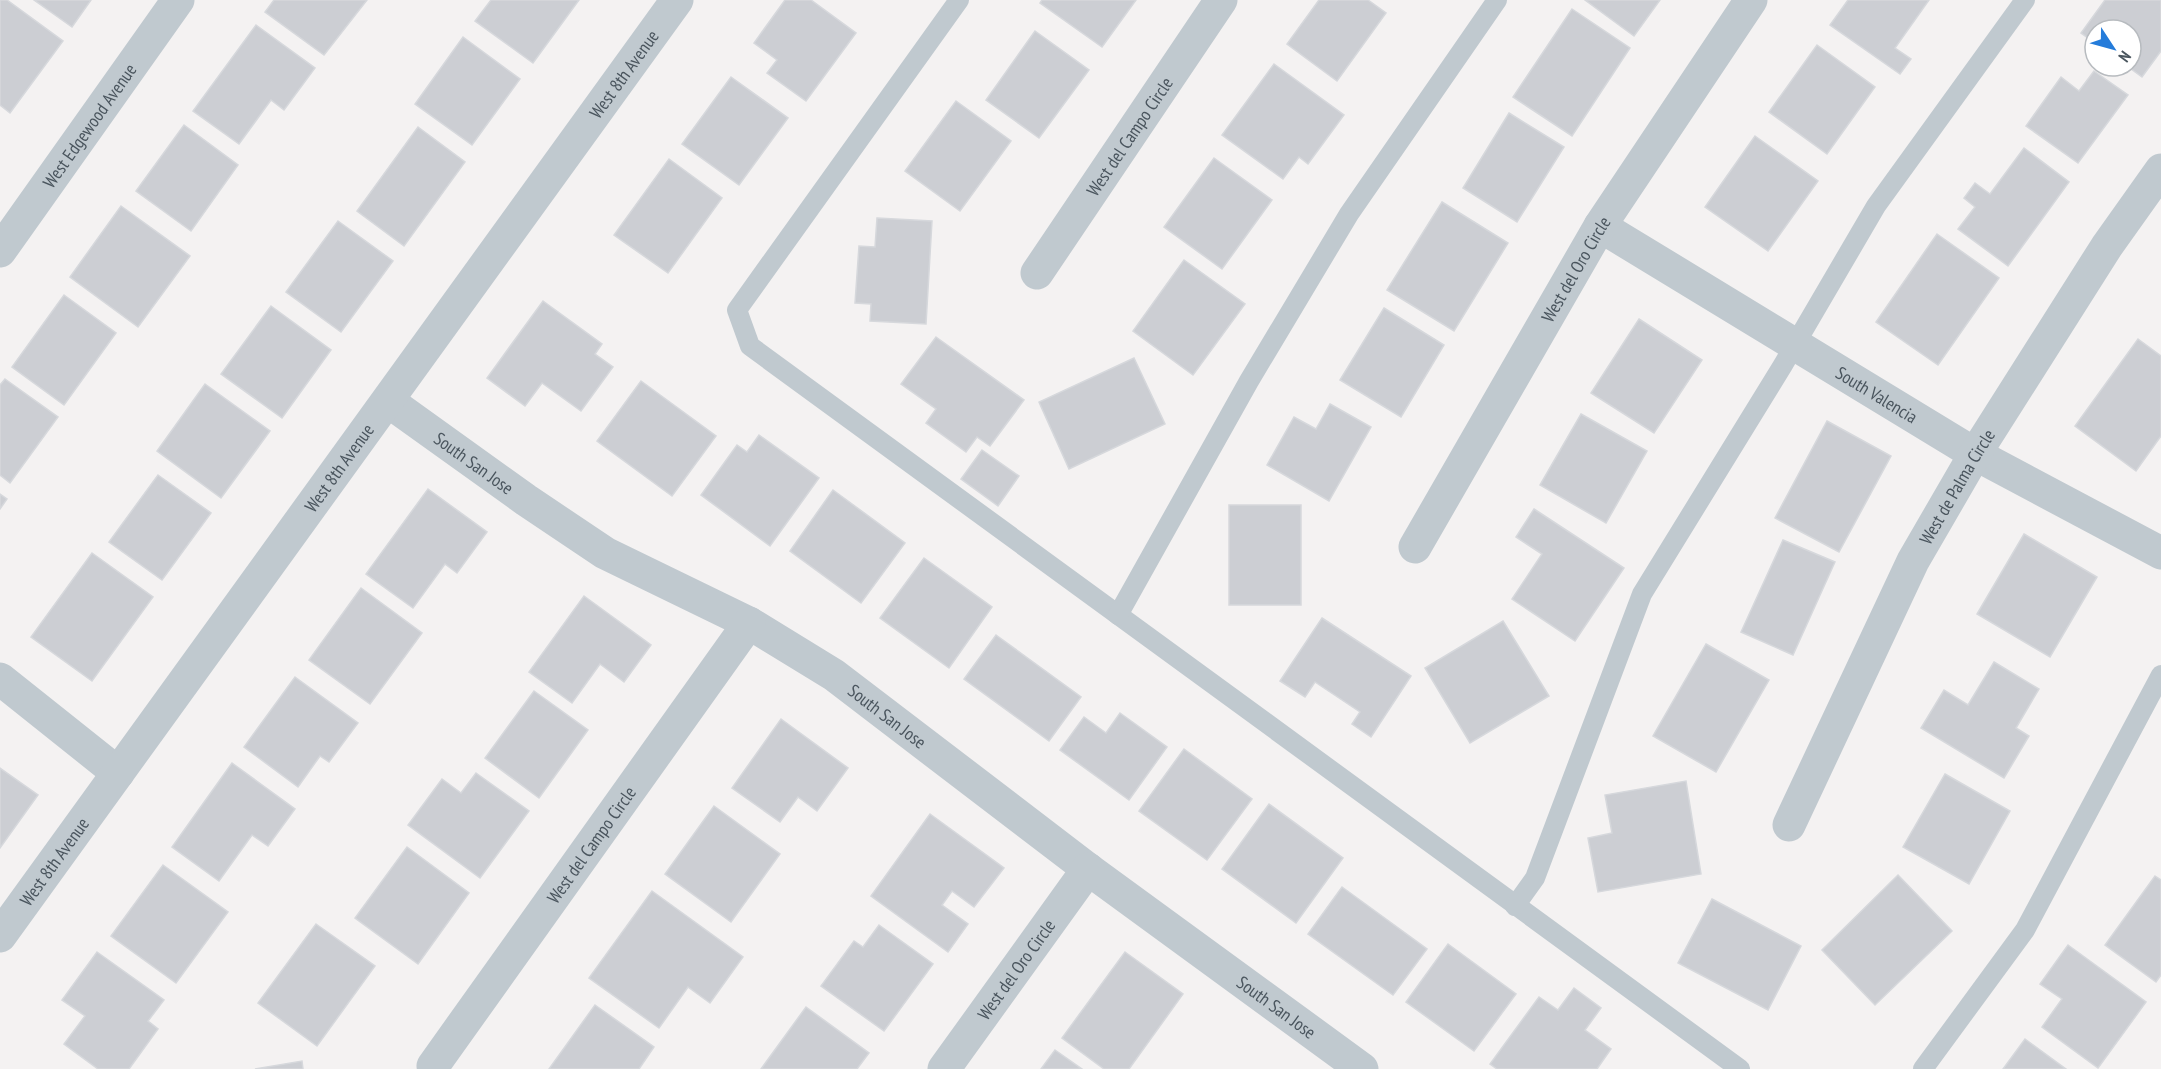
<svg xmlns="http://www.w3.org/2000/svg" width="2161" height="1069" viewBox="0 0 2161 1069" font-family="'PT Sans Narrow',sans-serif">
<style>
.building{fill:#ccced3;stroke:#d6d8dc;stroke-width:1.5}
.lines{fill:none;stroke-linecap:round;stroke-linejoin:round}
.service{stroke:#c0c9cf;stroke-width:20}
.minor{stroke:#c0c9cf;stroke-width:33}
.tertiary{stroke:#c0c9cf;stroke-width:33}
.labels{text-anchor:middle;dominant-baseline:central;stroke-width:5;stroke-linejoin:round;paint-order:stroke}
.street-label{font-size:18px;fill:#4a555e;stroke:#fff}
</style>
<rect width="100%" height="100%" fill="#f4f2f2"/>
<g class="building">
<path d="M0 0H7L63 41 10 113 0 105Z"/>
<path d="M34 0H91L72 27Z"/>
<path d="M274 0H367L324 55 265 12Z"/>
<path d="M491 0H579L533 63 475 21Z"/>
<path d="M785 0H811L856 33 806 101 767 73 777 60 754 43Z"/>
<path d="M1042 0H1136L1102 47 1040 3Z"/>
<path d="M1319 0H1368L1386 13 1337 81 1287 44Z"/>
<path d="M1585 0H1660L1634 36Z"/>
<path d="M1848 0H1929L1895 48 1911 59 1900 74 1830 25Z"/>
<path d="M2105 0H2161V51L2142 77 2127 66H2131V30H2095V43L2081 33Z"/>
<path d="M1572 9 1630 48 1572 136 1513 97Z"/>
<path d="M256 25 315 68 284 110 271 100 239 144 193 111Z"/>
<path d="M1035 31 1089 70 1039 138 986 100Z"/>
<path d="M463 37 520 79 472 145 415 104Z"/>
<path d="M1817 45 1875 87 1827 154 1769 112Z"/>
<path d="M1274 64 1344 115 1308 164 1299 157 1283 179 1222 135Z"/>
<path d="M2094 71 2128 95 2078 163 2026 126 2061 77 2079 91Z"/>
<path d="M731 77 788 118 739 185 682 144Z"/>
<path d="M956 101 1011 141 960 211 905 171Z"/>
<path d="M1509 113 1564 147 1517 222 1463 188Z"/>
<path d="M184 125 238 165 191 231 136 191Z"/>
<path d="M418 127 465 162 404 246 357 211Z"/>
<path d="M1755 136 1818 181 1768 251 1705 207Z"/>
<path d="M2024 148 2069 182 2008 266 1958 229 1975 207 1964 198 1975 183 1990 194Z"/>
<path d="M1214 158 1272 200 1222 269 1164 227Z"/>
<path d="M669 159 722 198 668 273 614 235Z"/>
<path d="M1442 202 1508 243 1454 331 1387 290Z"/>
<path d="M121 206 190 256 138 327 70 277Z"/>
<path d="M877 218 932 221 926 324 870 321 871 304 855 303 859 246 875 247Z"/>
<path d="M338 221 393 261 341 332 286 292Z"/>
<path d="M1937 234 1999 278 1938 365 1876 322Z"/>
<path d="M1184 260 1245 304 1193 375 1133 331Z"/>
<path d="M64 295 116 333 64 405 12 367Z"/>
<path d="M543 301 602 344 595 354 613 367 581 411 542 383 525 406 487 378Z"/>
<path d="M271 306 331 350 282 418 221 374Z"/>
<path d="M1384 308 1444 345 1401 417 1340 380Z"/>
<path d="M1639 319 1702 360 1654 433 1591 393Z"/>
<path d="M936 337 1024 400 990 446 977 437 966 452 926 423 936 409 901 384Z"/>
<path d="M2138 339 2161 356V436L2136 471 2075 426Z"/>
<path d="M1134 358 1165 424 1069 469 1039 402Z"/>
<path d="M5 379 58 417 10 483 0 475V385Z"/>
<path d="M641 381 716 436 672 496 597 441Z"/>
<path d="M205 384 270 431 221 498 157 451Z"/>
<path d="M1330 404 1371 427 1329 501 1267 465 1294 417 1316 429Z"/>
<path d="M1581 414 1647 451 1606 523 1540 485Z"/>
<path d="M1827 421 1891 456 1839 552 1775 518Z"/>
<path d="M759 435 819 478 770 546 701 495 737 445 747 452Z"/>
<path d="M982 450 1019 476 998 506 961 479Z"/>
<path d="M158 475 211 513 162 580 109 542Z"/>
<path d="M428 489 487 532 457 573 445 564 413 608 366 574Z"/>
<path d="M833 490 905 543 861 603 790 551Z"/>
<path d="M0 494 7 499 0 509Z"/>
<rect x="1229" y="505" width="72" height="100"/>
<path d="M1534 509 1624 568 1575 641 1512 599 1542 554 1516 537Z"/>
<path d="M2024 534 2097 577 2050 657 1977 614Z"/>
<path d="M1783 540 1835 562 1793 655 1741 632Z"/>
<path d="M92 553 153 597 92 681 31 637Z"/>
<path d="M924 558 992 607 949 668 880 618Z"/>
<path d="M361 588 422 633 370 704 309 660Z"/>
<path d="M584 596 651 645 624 682 600 664 572 703 529 672Z"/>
<path d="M1322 618 1411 676 1371 737 1352 724 1360 712 1315 682 1305 697 1280 681Z"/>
<path d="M1503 621 1549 696 1470 743 1425 668Z"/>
<path d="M996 635 1081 697 1049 741 964 679Z"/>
<path d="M1706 644 1769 680 1716 772 1653 736Z"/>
<path d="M1994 662 2039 689 2016 728 2029 736 2004 778 1921 728 1944 690 1968 705Z"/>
<path d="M295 677 358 723 329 762 320 756 298 787 244 747Z"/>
<path d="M534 691 588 730 539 798 485 758Z"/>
<path d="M1120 713 1167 747 1129 800 1060 750 1084 717 1106 733Z"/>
<path d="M781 719 848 768 817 811 798 797 780 822 732 788Z"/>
<path d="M1184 749 1252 799 1207 860 1139 811Z"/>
<path d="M232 763 295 809 268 846 252 835 219 881 172 847Z"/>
<path d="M0 768 38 795 0 848Z"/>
<path d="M476 773 529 811 480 878 408 825 442 779 461 793Z"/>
<path d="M1945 774 2010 811 1969 884 1903 847Z"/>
<path d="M1686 781 1701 874 1598 892 1588 838 1612 833 1605 795Z"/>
<path d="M1269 804 1343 858 1296 923 1222 869Z"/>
<path d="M714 806 780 854 731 922 665 874Z"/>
<path d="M930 814 1004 868 974 907 952 891 942 905 968 924 948 952 871 896Z"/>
<path d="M407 847 469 893 418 964 355 918Z"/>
<path d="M163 865 228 912 176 983 111 936Z"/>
<path d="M1898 875 1952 931 1875 1005 1822 950Z"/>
<path d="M2155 876 2161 880V975L2156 982 2105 945Z"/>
<path d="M1342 887 1427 949 1393 995 1308 934Z"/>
<path d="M652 891 743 957 710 1003 688 987 659 1028 589 978Z"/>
<path d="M1712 899 1801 946 1768 1010 1678 963Z"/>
<path d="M316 924 375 966 317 1046 258 1003Z"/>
<path d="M879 925 933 964 884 1031 821 986 854 941 863 947Z"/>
<path d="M1448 944 1516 994 1474 1051 1406 1002Z"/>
<path d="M2068 945 2146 1002 2098 1068 2042 1027 2062 999 2040 984Z"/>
<path d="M97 952 164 1000 148 1021 158 1029 129 1069H98L64 1044 85 1016 62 1000Z"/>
<path d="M1125 952 1183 994 1129 1069H1104L1062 1038Z"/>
<path d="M1574 988 1601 1008 1585 1030 1611 1049 1597 1069H1497L1490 1064 1539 997 1558 1010Z"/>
<path d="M595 1005 654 1047 639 1069H549Z"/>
<path d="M806 1007 869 1053 857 1069H761Z"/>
<path d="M2025 1039 2066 1069H2003Z"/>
<path d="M1055 1050 1082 1069H1041Z"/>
<path d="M302 1061 303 1069H255Z"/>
</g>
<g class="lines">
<g class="service">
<path d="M959 0 737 310 750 346 1740 1069"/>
<path d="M1118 615 1249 381 1349 214 1497 0"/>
<path d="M1515 906 1535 878 1642 594 1783 365 1876 206 2025 0"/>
<path d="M1923 1069 2025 930 2161 675"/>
</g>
<g class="minor">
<path id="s1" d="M1600 226 1975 454 2161 553"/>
<path id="s2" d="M0 251 178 0"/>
<path id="s3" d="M1037 273 1221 0"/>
<path id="s4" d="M388 401 526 500 605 553 749 623 834 675 1088 869 1362 1069"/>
<path id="s5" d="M1415 547 1600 226 1751 0"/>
<path d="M0 679 118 773"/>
<path id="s6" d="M1789 825 1913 561 1975 454 2107 246 2161 170"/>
<path id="s7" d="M433 1066 749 623"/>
<path id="s8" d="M944 1069 1088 869"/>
</g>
<path class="tertiary" id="s9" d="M0 936 677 0"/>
</g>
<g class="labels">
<g class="street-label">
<text stroke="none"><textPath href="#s9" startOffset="1064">West 8th Avenue</textPath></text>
<text stroke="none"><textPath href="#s2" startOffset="154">West Edgewood Avenue</textPath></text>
<text stroke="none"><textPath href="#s3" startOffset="165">West del Campo Circle</textPath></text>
<text stroke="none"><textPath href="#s5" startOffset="321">West del Oro Circle</textPath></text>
<text stroke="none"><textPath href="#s1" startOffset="324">South Valencia</textPath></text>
<text stroke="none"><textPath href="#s4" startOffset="106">South San Jose</textPath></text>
<text stroke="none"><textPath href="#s9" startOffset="578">West 8th Avenue</textPath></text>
<text stroke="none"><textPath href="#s6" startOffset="378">West de Palma Circle</textPath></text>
<text stroke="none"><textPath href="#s4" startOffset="592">South San Jose</textPath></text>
<text stroke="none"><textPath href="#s7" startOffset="272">West del Campo Circle</textPath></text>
<text stroke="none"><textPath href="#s9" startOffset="92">West 8th Avenue</textPath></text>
<text stroke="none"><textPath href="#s8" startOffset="123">West del Oro Circle</textPath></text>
<text stroke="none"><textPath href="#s4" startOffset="1078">South San Jose</textPath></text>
</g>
</g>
<g transform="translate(2113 48) rotate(126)"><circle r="28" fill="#ffffff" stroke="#b7bbbf" stroke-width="1.5"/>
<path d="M0-4.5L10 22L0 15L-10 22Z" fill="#257cda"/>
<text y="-9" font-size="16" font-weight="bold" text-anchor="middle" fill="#4a555e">N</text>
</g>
</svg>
